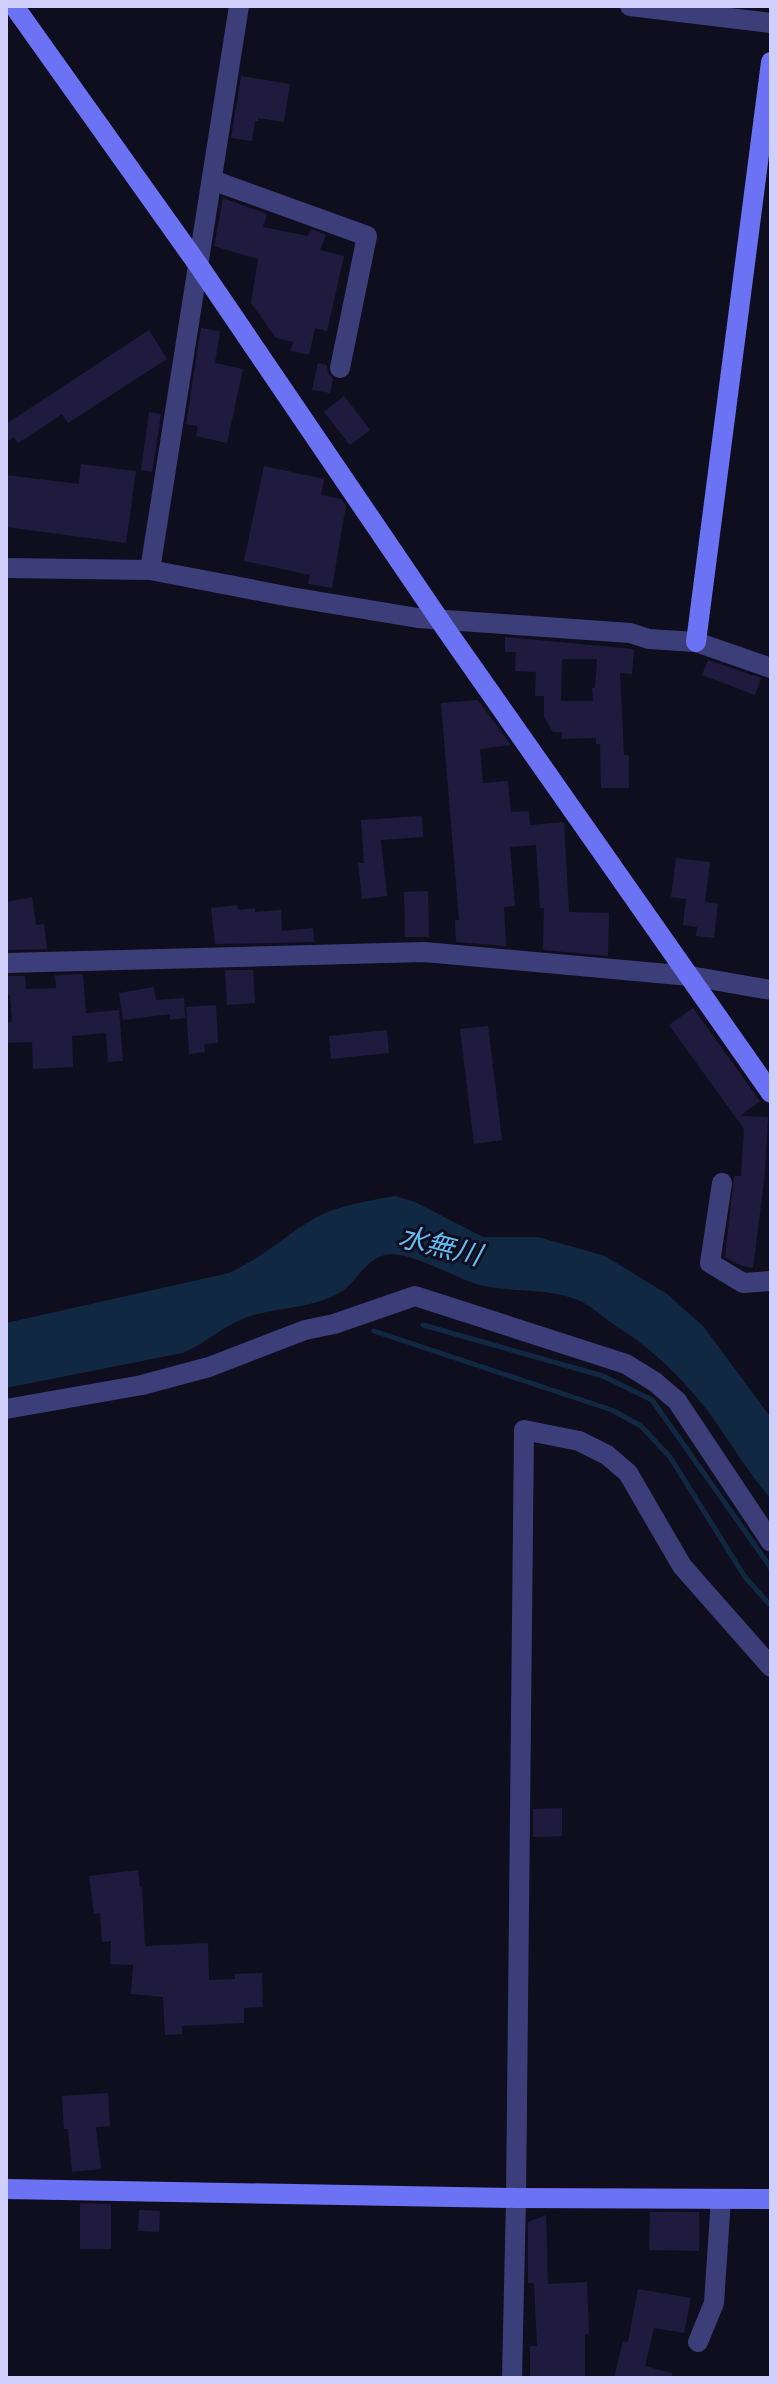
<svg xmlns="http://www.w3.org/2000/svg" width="777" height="2384" viewBox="0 0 777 2384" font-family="'Work Sans','Noto Sans JP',sans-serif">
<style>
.water{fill:#112843}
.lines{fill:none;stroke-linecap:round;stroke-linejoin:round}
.stream{stroke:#112843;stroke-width:5}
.building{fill:#201b3e;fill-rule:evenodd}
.street{stroke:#3c3e7a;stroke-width:20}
.secondary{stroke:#6c72f4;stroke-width:20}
.labels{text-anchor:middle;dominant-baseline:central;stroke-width:6;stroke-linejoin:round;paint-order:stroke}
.water-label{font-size:28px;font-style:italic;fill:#64bbf4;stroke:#0f0e1e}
</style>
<rect width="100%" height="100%" fill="#0f0e1e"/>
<path class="water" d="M395 1196 415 1202 483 1237H538L605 1256 667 1294 704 1327 771 1418V1499C746 1470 726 1435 703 1405 677 1372 648 1346 613 1324 602 1316 590 1305 578 1300 547 1287 506 1293 476 1284 452 1276 406 1249 385 1255 363 1261 357 1283 339 1293 311 1309 275 1307 245 1318 219 1328 206 1344 182 1353L6 1388V1323L229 1273C260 1259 285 1236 315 1218 339 1205 368 1201 395 1196Z"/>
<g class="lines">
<g class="stream">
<path d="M423 1325 603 1376 652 1400 771 1568"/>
<path d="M374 1331 612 1410 641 1426 670 1457 745 1577 771 1606"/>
</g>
</g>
<g class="building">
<path d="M241 76 290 84 284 122 258 118V121H255L252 141 231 138Z"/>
<path d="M223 198 267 214 263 227 308 236 311 229 326 235 320 250 344 256 327 331 315 328 309 355 291 351 293 342 276 338 251 303 258 259 214 246Z"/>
<path d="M201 328 220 331 215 363 243 369 227 443 196 436 198 426 186 424Z"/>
<path d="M149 330 167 359 68 423 62 414 18 443 14 437 6 442V424Z"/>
<path d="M318 363 327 365 328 373 333 379 330 393 312 390Z"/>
<path d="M344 396 370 430 350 445 324 412Z"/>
<path d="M149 412 161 414 152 472 141 470Z"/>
<path d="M81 464 136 471 126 543 6 527V475L79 484Z"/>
<path d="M264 466 324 479 321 495 341 499 346 505 332 588 308 584 310 575 244 561Z"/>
<path d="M505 637 634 649 632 674 620 673 624 755H629V788H601L600 744H596V738L562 739V732H553L544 717V696H535L536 672 515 671 516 652H505ZM562 659H597L595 688H592L593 701H561Z"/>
<path d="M708 660 761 678 755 695 702 675Z"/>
<path d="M478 700 511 745 480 749 483 783 508 781 511 812 529 811 530 825 564 822 569 912 609 913 608 956 543 950 544 908H540L536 845 510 847 515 906 504 907 506 946 456 942 455 920H459L441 703Z"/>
<path d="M422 816 423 837 381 840 387 896 362 899 358 863H364L361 820Z"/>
<path d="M676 858 710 862 705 902 718 904 714 938 696 936 697 927 683 925 686 899 671 897Z"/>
<path d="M428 891 429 937H405L404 892Z"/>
<path d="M32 897 36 925 44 924 47 949 6 950V902Z"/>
<path d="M237 905 238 910 255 908V912L281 910 282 931 313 928 314 942 215 944 211 908Z"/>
<path d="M225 970H253L255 1003 227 1005Z"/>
<path d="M83 974 86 1013 119 1010 123 1061 108 1062 106 1033 72 1036 73 1067 33 1069 32 1042 6 1043V1023L12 1022 10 995 6 996V976H25L26 989 56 988 55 975Z"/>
<path d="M154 987 156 1000 184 998 185 1018 170 1020V1014L123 1020 119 993Z"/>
<path d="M216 1005 218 1043 204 1044 205 1052 189 1054 186 1007Z"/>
<path d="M693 1008 760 1101 740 1116 768 1117 765 1173 753 1268 741 1266 725 1257 734 1176H741L744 1129 669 1025Z"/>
<path d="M488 1026 502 1140 474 1144 460 1029Z"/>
<path d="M387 1030 389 1053 331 1059 329 1036Z"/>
<path d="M562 1808V1836L533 1837V1809Z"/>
<path d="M138 1870 140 1887H142L145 1946 208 1943 209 1980 235 1979V1974L262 1973 263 2007 244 2008V2023L182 2026V2034L165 2035 163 1997 131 1994 133 1965 110 1964 111 1941 102 1942 100 1913 94 1914 89 1876Z"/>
<path d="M108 2093 110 2126 96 2127 101 2169 72 2172 68 2129H64L62 2096Z"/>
<path d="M80 2203 111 2204V2249H80Z"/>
<path d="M139 2210 160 2211 159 2232 138 2231Z"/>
<path d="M650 2212H699V2251L649 2250Z"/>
<path d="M546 2215 548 2284 587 2282 589 2334H585V2378H530V2346H537L534 2283H528V2222Z"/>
<path d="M638 2289 691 2298 684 2333 654 2328 645 2366 672 2373V2378H614L623 2341 628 2342Z"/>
</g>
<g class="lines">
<g class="street">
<path d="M630 6 771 23"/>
<path d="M212 180 367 236 340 368"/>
<path d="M6 568 150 570 291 597 418 618 630 633 649 639 696 642 771 668"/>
<path d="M150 570 239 6"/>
<path d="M6 963 424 952 690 976 771 990"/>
<path d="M722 1183 710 1263 743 1283 771 1281"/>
<path d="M6 1409 142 1385 209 1367 305 1330 334 1324 415 1296 626 1364 655 1382 677 1401 771 1542"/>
<path d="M698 2342 714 2303 721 2199"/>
<path d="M512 2378 516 2198 524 1430 579 1441 607 1455 628 1473 682 1566 771 1667"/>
</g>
<g class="secondary">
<path d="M14 6 199 266 445 628 771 1093"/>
<path d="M696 642 771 62"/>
<path d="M6 2189 516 2198 771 2199"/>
</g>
</g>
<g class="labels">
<g class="water-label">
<text transform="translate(440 1246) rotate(14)">水無川</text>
</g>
</g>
<rect width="777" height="2384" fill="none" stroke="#d0cefb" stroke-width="16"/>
</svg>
